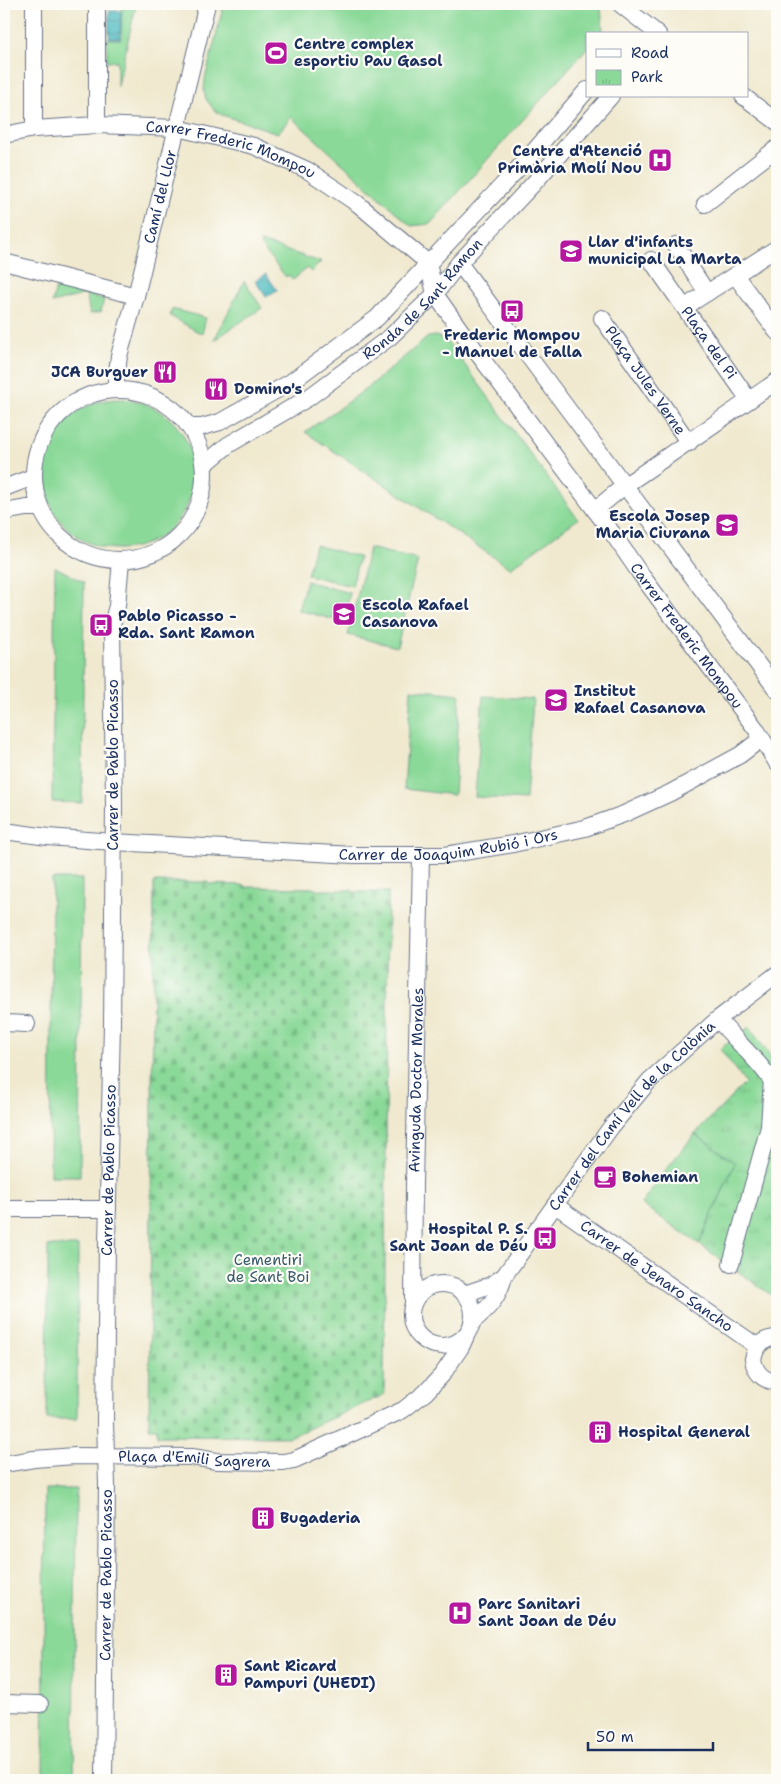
<svg xmlns="http://www.w3.org/2000/svg" width="781" height="1784" viewBox="0 0 781 1784" font-family="'Shantell Sans',sans-serif">
<style>
.grass{fill:#8ad998;stroke:#52847b}
.cemetery{fill:url(#cemetery-stones);stroke:#52847b}
.park{fill:url(#park-tufts);stroke:#52847b}
.water{fill:url(#water-waves);stroke:#32748e}
.lines{fill:none;stroke-linecap:round;stroke-linejoin:round}
.minor-casing{stroke:#667086;stroke-width:18}
.minor{stroke:#fff;stroke-width:16}
.labels{text-anchor:middle;dominant-baseline:central;stroke-width:4.5;stroke-linejoin:round;paint-order:stroke}
.poi-label{font-size:15px;font-weight:bold;fill:#1b2f5e;stroke:#fdfcf7;text-anchor:start}
.street-label{font-size:15px;fill:#1b2f5e;stroke:#fdfcf7}
.park-label{font-size:15px;fill:#375a6c;stroke:#fdfcf7}
</style>
<defs>
<pattern id="cemetery-stones" width="16" height="16" patternUnits="userSpaceOnUse" patternTransform="scale(1.25)"><rect width="16" height="16" fill="#8ad998"/><path d="M2 7V4a2 2 0 0 1 4 0v3zM10 15v-3a2 2 0 0 1 4 0v3z" fill="#76bb85"/></pattern>
<pattern id="park-tufts" width="24" height="20" patternUnits="userSpaceOnUse" patternTransform="scale(1.25)"><rect width="24" height="20" fill="#8ad998"/><path d="M3 7l-1-3M5 7V3M7 7l1-3M15 17l-1-3M17 17v-4M19 17l1-3" fill="none" stroke="#76bb85"/></pattern>
<pattern id="water-waves" width="16" height="10" patternUnits="userSpaceOnUse" patternTransform="scale(1.25)"><rect width="16" height="10" fill="#4ab9bf"/><path d="M0 5q4-4 8 0t8 0" fill="none" stroke="#3d979e"/></pattern>
</defs>
<rect width="100%" height="100%" fill="#fdfcf7"/>
<filter id="ink" filterUnits="userSpaceOnUse"><feTurbulence type="fractalNoise" baseFrequency=".02" numOctaves="2"/><feDisplacementMap in="SourceGraphic" scale="10" xChannelSelector="R" yChannelSelector="G"/><feConvolveMatrix kernelMatrix="1 2 1 2 8 2 1 2 1" color-interpolation-filters="sRGB"/></filter>
<filter id="wash" filterUnits="userSpaceOnUse"><feTurbulence type="fractalNoise" baseFrequency=".0096" numOctaves="4" result="noise"/><feDisplacementMap in="SourceGraphic" scale="20" xChannelSelector="R" yChannelSelector="G"/><feGaussianBlur stdDeviation="1.12" result="paint"/><feColorMatrix in="noise" values="0 0 0 0 0 0 0 0 0 0 0 0 0 0 0 0 0 1.4 0 .05"/><feComposite in="paint" operator="in"/></filter>
<g filter="url(#wash)">
<rect width="100%" height="100%" fill="#f0e9cf"/>
<g class="grass">
<path d="M224 4H595L601 9 603 31 600 34H587V48L430 224 411 226 291 117 278 133 222 115 215 111 206 99 204 91 205 79Z"/>
<path d="M122 6H136L117 87V61L107 62V39H121Z"/>
<path d="M261 242 321 262 311 272 307 268 293 280 289 275 286 277 260 245Z"/>
<path d="M244 281 262 308 214 340Z"/>
<path d="M56 287 104 299 101 312 90 314 86 294 52 303Z"/>
<path d="M172 309 206 318 202 334 170 316Z"/>
<path d="M436 336 445 340 451 346 578 519 510 568 305 432 366 389 428 337Z"/>
<circle cx="119" cy="474" r="75"/>
<path d="M315 545 359 557 352 586 307 575Z"/>
<path d="M369 548 418 560 397 647 348 635Z"/>
<path d="M55 567 84 582 82 803 52 802Z"/>
<path d="M306 581 350 593 343 622 298 610Z"/>
<path d="M411 689 460 694 454 795 404 789Z"/>
<path d="M483 696 533 699 526 800 475 797Z"/>
<path d="M52 879H82L80 1176H50Z"/>
<path d="M695 1134 735 1163 699 1244 641 1204 667 1168Z"/>
<path d="M48 1246H78L77 1419H47Z"/>
<path d="M45 1489H76L74 1780H43Z"/>
</g>
<path class="cemetery" d="M154 882H209V884L245 885V887L316 888V890H352V892H388L384 1394 379 1397 290 1437 157 1436V1428H149Z"/>
<path class="park" d="M749 1027 777 1065V1299L699 1244 735 1163 695 1134 745 1083 720 1049Z"/>
<g class="water">
<path d="M109 11H121L120 38H109Z"/>
<path d="M266 274 277 290 266 297 255 281Z"/>
</g>
</g>
<g filter="url(#ink)">
<g class="lines">
<g class="minor-casing">
<g id="minor">
<path d="M97 4V125"/>
<path d="M620 4 658 34"/>
<path d="M743 96 777 122"/>
<path d="M34 129V4"/>
<path id="s1" d="M4 135 34 129 97 125 177 128 254 146 307 170 358 204 428 263 435 294 461 331 613 534 639 572 756 729 777 763"/>
<path d="M705 204 777 148"/>
<path d="M676 245 707 293"/>
<path id="s2" d="M651 260 749 400"/>
<path d="M4 262 136 296"/>
<path d="M459 263 777 690"/>
<path d="M735 275 777 332"/>
<path d="M685 307 777 248"/>
<path id="s3" d="M602 318 689 443"/>
<path id="s4" d="M115 389 119 356 136 296 207 4"/>
<circle cx="119" cy="475" r="85"/>
<path d="M190 427H202L220 422 291 382 377 318 529 157 587 90"/>
<path id="s5" d="M204 465 228 445 308 398 390 337 435 294 459 263 534 183 611 96"/>
<path d="M4 488 33 477"/>
<path d="M595 510 624 486 777 381"/>
<path d="M4 512 26 508H40"/>
<path id="s6" d="M4 831 48 837 113 842 354 855H445L513 844 585 828 624 814 670 793 740 755 761 739"/>
<path d="M718 1019C735 1041 764 1065 776 1088"/>
<path d="M4 1023 27 1024"/>
<path id="s7" d="M555 1205 758 1347"/>
<path d="M4 1209H108"/>
<path d="M731 1264 769 1127 772 1079"/>
<circle cx="442" cy="1315" r="31"/>
<path id="s8" d="M464 1294 491 1285 504 1276 611 1127 649 1081 718 1019 777 974"/>
<path id="s9" d="M413 1304 414 1184 421 856"/>
<path d="M472 1322C488 1309 500 1296 504 1276"/>
<path d="M777 1338C763 1338 756 1346 753 1359 755 1373 763 1381 777 1382"/>
<path id="s10" d="M4 1464 34 1459 75 1456 192 1457 217 1461 283 1462 294 1460 403 1410 425 1393 442 1375 461 1347 466 1336"/>
<path d="M4 1703 40 1704"/>
<path id="s11" d="M104 1780 107 1485 105 1423 107 1243 112 1024 114 806 112 624 117 606 121 560"/>
</g>
</g>
<use href="#minor" class="minor"/>
</g>
</g>
<defs>
<g id="stadium-square" transform="scale(1.25)"><rect x="-9" y="-9" width="18" height="18" rx="4" fill="#b5179e" stroke="#fdfcf7"/><path d="M0-5a6.5 5 0 1 0 0 10a6.5 5 0 1 0 0-10ZM-3.5-1.8h7v3.6h-7Z" fill="#fff"/></g>
<g id="hospital-square" transform="scale(1.25)"><rect x="-9" y="-9" width="18" height="18" rx="4" fill="#b5179e" stroke="#fdfcf7"/><path d="M-5-5h3v3.5h4V-5h3V5h-3V1.5h-4V5h-3Z" fill="#fff"/></g>
<g id="school-square" transform="scale(1.25)"><rect x="-9" y="-9" width="18" height="18" rx="4" fill="#b5179e" stroke="#fdfcf7"/><path d="M0-5L7-2L0 1L-7-2ZM-4 1L0 2.5L4 1V4Q0 6-4 4Z" fill="#fff"/></g>
<g id="bus-square" transform="scale(1.25)"><rect x="-9" y="-9" width="18" height="18" rx="4" fill="#b5179e" stroke="#fdfcf7"/><path d="M-5-6H5V4H4V6H2V4H-2V6H-4V4H-5ZM-3.5-4V0h7V-4ZM-3.5 1.2v1.5H-2V1.2ZM2 1.2v1.5H3.5V1.2Z" fill="#fff"/></g>
<g id="restaurant-square" transform="scale(1.25)"><rect x="-9" y="-9" width="18" height="18" rx="4" fill="#b5179e" stroke="#fdfcf7"/><path d="M-5-6h1v4h1v-4h1v4h1v-4h1v5L-1.5 .5V6h-2V.5L-5-1ZM5-6V6H3V1.5H1.5Q1.5-4 5-6Z" fill="#fff"/></g>
<g id="cafe-square" transform="scale(1.25)"><rect x="-9" y="-9" width="18" height="18" rx="4" fill="#b5179e" stroke="#fdfcf7"/><path d="M-5.5-4.5H6V0H3Q3 3.5 0 3.5H-2.5Q-5.5 3.5-5.5 0ZM3-3.2v2h1.7v-2ZM-6 4.5H4V6H-6Z" fill="#fff"/></g>
<g id="building-square" transform="scale(1.25)"><rect x="-9" y="-9" width="18" height="18" rx="4" fill="#b5179e" stroke="#fdfcf7"/><path d="M-4-6H4V6H1V3H-1V6H-4ZM-2.5-4.3h1.7v1.8h-1.7ZM.8-4.3h1.7v1.8H.8ZM-2.5-1h1.7V.8h-1.7ZM.8-1h1.7V.8H.8Z" fill="#fff"/></g>
</defs>
<g fill-rule="evenodd">
<use href="#stadium-square" x="276" y="53"/>
<use href="#hospital-square" x="660" y="160"/>
<use href="#school-square" x="571" y="251"/>
<use href="#bus-square" x="512" y="311"/>
<use href="#restaurant-square" x="165" y="372"/>
<use href="#restaurant-square" x="216" y="389"/>
<use href="#school-square" x="727" y="525"/>
<use href="#school-square" x="344" y="614"/>
<use href="#bus-square" x="101" y="625"/>
<use href="#school-square" x="556" y="700"/>
<use href="#cafe-square" x="605" y="1177"/>
<use href="#bus-square" x="545" y="1238"/>
<use href="#building-square" x="600" y="1432"/>
<use href="#building-square" x="263" y="1518"/>
<use href="#hospital-square" x="460" y="1613"/>
<use href="#building-square" x="226" y="1675"/>
</g>
<g class="labels">
<g class="poi-label">
<text x="294" y="44">Centre complex<tspan x="294" dy="17">esportiu Pau Gasol</tspan></text>
<text x="642" y="151" text-anchor="end">Centre d'Atenció<tspan x="642" dy="17">Primària Molí Nou</tspan></text>
<text x="588" y="242">Llar d'infants<tspan x="588" dy="17">municipal La Marta</tspan></text>
<text x="512" y="335" text-anchor="middle">Frederic Mompou<tspan x="512" dy="17">- Manuel de Falla</tspan></text>
<text x="148" y="372" text-anchor="end">JCA Burguer</text>
<text x="234" y="389">Domino's</text>
<text x="710" y="516" text-anchor="end">Escola Josep<tspan x="710" dy="17">Maria Ciurana</tspan></text>
<text x="362" y="605">Escola Rafael<tspan x="362" dy="17">Casanova</tspan></text>
<text x="118" y="616">Pablo Picasso -<tspan x="118" dy="17">Rda. Sant Ramon</tspan></text>
<text x="574" y="691">Institut<tspan x="574" dy="17">Rafael Casanova</tspan></text>
<text x="622" y="1177">Bohemian</text>
<text x="528" y="1229" text-anchor="end">Hospital P. S.<tspan x="528" dy="17">Sant Joan de Déu</tspan></text>
<text x="618" y="1432">Hospital General</text>
<text x="280" y="1518">Bugaderia</text>
<text x="478" y="1604">Parc Sanitari<tspan x="478" dy="17">Sant Joan de Déu</tspan></text>
<text x="244" y="1666">Sant Ricard<tspan x="244" dy="17">Pampuri (UHEDI)</tspan></text>
</g>
<g class="street-label">
<text stroke="none"><textPath href="#s1" startOffset="231">Carrer Frederic Mompou</textPath></text>
<text stroke="none"><textPath href="#s4" startOffset="198">Camí del Llor</textPath></text>
<text stroke="none"><textPath href="#s5" startOffset="276">Ronda de Sant Ramon</textPath></text>
<text stroke="none"><textPath href="#s2" startOffset="101">Plaça del Pi</textPath></text>
<text stroke="none"><textPath href="#s3" startOffset="76">Plaça Jules Verne</textPath></text>
<text stroke="none"><textPath href="#s1" startOffset="920">Carrer Frederic Mompou</textPath></text>
<text transform="translate(113 765) rotate(-90)">Carrer de Pablo Picasso</text>
<text stroke="none"><textPath href="#s6" startOffset="446">Carrer de Joaquim Rubió i Ors</textPath></text>
<text stroke="none"><textPath href="#s9" startOffset="224">Avinguda Doctor Morales</textPath></text>
<text stroke="none"><textPath href="#s8" startOffset="250">Carrer del Camí Vell de la Colònia</textPath></text>
<text stroke="none"><textPath href="#s11" startOffset="610">Carrer de Pablo Picasso</textPath></text>
<text stroke="none"><textPath href="#s7" startOffset="124">Carrer de Jenaro Sancho</textPath></text>
<text stroke="none"><textPath href="#s10" startOffset="191">Plaça d'Emili Sagrera</textPath></text>
<text stroke="none"><textPath href="#s11" startOffset="205">Carrer de Pablo Picasso</textPath></text>
</g>
<g class="park-label">
<text x="268" y="1260">Cementiri<tspan x="268" dy="17">de Sant Boi</tspan></text>
</g>
</g>
<rect width="781" height="1784" fill="none" stroke="#fdfcf7" stroke-width="20"/>
<rect x="586" y="32" width="162" height="65" fill="#fdfcf7" stroke="#a3aaba"/>
<rect x="596" y="49" width="25" height="8" fill="#ffffff" stroke="#a3aaba"/>
<text x="631" y="58" font-size="15" fill="#1b2f5e">Road</text>
<rect x="596" y="70" width="25" height="15" fill="url(#park-tufts)" stroke="#a3aaba"/>
<text x="631" y="82" font-size="15" fill="#1b2f5e">Park</text>
<path d="M588 1742v8h125v-8" fill="none" stroke="#1b2f5e" stroke-width="2.5"/>
<text x="596" y="1742" font-size="15" fill="#1b2f5e" stroke="#fdfcf7" stroke-width="4" paint-order="stroke">50 m</text>
</svg>
